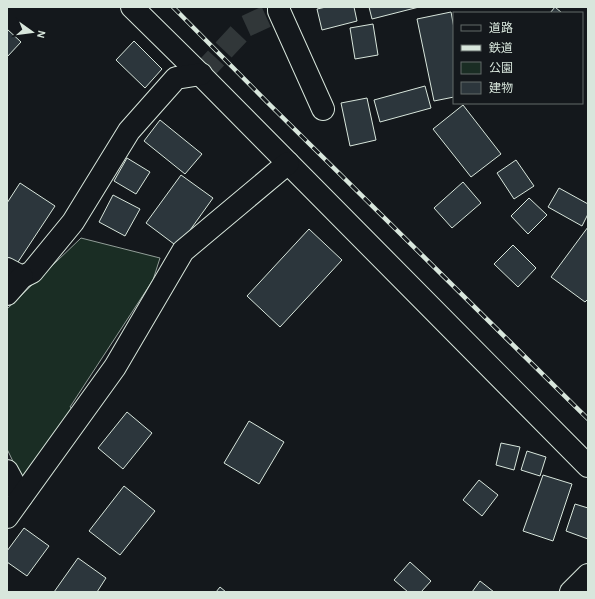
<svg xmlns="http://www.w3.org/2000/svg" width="595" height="599" viewBox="0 0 595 599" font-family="'Alegreya Sans','Noto Sans JP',sans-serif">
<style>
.green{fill:#1a2d24;stroke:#939e99}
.building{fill:#2c363c;stroke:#d8e6dc}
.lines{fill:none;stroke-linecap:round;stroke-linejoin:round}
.minor-tunnel{stroke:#313739;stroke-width:22;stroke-dasharray:22 11;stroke-linecap:butt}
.minor-casing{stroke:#d8e6dc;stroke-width:24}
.minor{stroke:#14181c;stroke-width:22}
.rail-casing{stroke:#d8e6dc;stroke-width:4.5}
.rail{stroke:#14181c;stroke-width:3;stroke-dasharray:9;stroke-linecap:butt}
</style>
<rect width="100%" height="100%" fill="#14181c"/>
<path class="green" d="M81 238 160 258 153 280 70 407 73 409 22 480 7 449V309Z"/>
<g class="building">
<path d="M326 7H354L357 21 322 30 317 9Z"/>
<path d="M369 7H419L372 19Z"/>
<path d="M555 7 562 13H550Z"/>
<path d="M451 12 454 28V97L434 101 417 19Z"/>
<path d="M373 24 378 55 355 59 350 28Z"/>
<path d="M7 29 21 42 7 57Z"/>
<path d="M134 41 162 69 145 88 116 60Z"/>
<path d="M425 86 431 108 380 122 374 100Z"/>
<path d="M367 98 376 140 350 146 341 103Z"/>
<path d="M463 105 501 154 471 177 433 129Z"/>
<path d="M160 120 202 154 185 174 144 141Z"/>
<path d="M127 158 150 172 136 194 114 181Z"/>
<path d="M516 160 534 186 514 199 497 173Z"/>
<path d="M181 175 213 198 178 247 146 223Z"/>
<path d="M463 182 481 203 452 228 434 208Z"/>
<path d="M20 183 55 206 16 265 7 259V203Z"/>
<path d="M559 188 588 204V214L582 226 548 207Z"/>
<path d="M113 195 140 209 125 236 99 222Z"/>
<path d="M529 198 547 215 528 234 511 216Z"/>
<path d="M588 227V299L585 302 551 277Z"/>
<path d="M309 229 342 260 280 327 247 296Z"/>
<path d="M513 245 536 268 518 287 494 264Z"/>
<path d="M127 412 152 433 123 469 98 448Z"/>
<path d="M249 421 284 442 259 484 224 463Z"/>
<path d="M501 443 520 447 514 470 496 465Z"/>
<path d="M527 451 546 457 540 476 521 470Z"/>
<path d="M543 475 572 484 553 541 523 531Z"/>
<path d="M479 480 498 495 482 516 463 500Z"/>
<path d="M124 486 155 511 120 555 89 531Z"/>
<path d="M575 504 588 508V539L566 531Z"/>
<path d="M24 528 49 546 27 576 7 562V551Z"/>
<path d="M78 558 106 578 97 592H54Z"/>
<path d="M410 562 431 581 421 592H408L394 580Z"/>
<path d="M480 581 494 592H472Z"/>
<path d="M220 587 226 592H216Z"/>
</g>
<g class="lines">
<path class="minor-tunnel" d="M201 74 246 26 279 11"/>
<g class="minor-casing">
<g id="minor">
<path d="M132 7 192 66 588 466"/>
<path d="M279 7V11L323 109"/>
<path d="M7 269 22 277 32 272 73 222 129 131 176 78 201 74"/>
<path d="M7 294 22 277"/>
<path d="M7 471 21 497"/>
<path d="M7 517 115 367 183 251 288 163"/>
<path d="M571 592 588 575"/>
</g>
</g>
<use href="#minor" class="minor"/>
<g class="rail-casing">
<path id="rail" d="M173 7 268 103 588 419"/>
</g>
<use href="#rail" class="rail"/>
</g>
<rect width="595" height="599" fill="none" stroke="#d8e6dc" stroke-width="16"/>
<rect x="453" y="12" width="130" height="92" fill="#14181c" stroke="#626a69"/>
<rect x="461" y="25" width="20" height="6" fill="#14181c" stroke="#626a69"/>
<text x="489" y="32" font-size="12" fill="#d8e6dc">道路</text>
<rect x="461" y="45" width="20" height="6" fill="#d8e6dc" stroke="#626a69"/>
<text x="489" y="52" font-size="12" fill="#d8e6dc">鉄道</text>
<rect x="461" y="62" width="20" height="12" fill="#1a2d24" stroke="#626a69"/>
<text x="489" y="72" font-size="12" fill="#d8e6dc">公園</text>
<rect x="461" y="82" width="20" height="12" fill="#2c363c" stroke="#626a69"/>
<text x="489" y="92" font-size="12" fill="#d8e6dc">建物</text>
<g transform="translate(32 32) rotate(104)" stroke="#14181c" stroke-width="3" paint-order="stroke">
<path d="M0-3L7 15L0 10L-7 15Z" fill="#d8e6dc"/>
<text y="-6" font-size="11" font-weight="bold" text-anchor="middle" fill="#d8e6dc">N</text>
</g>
</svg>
